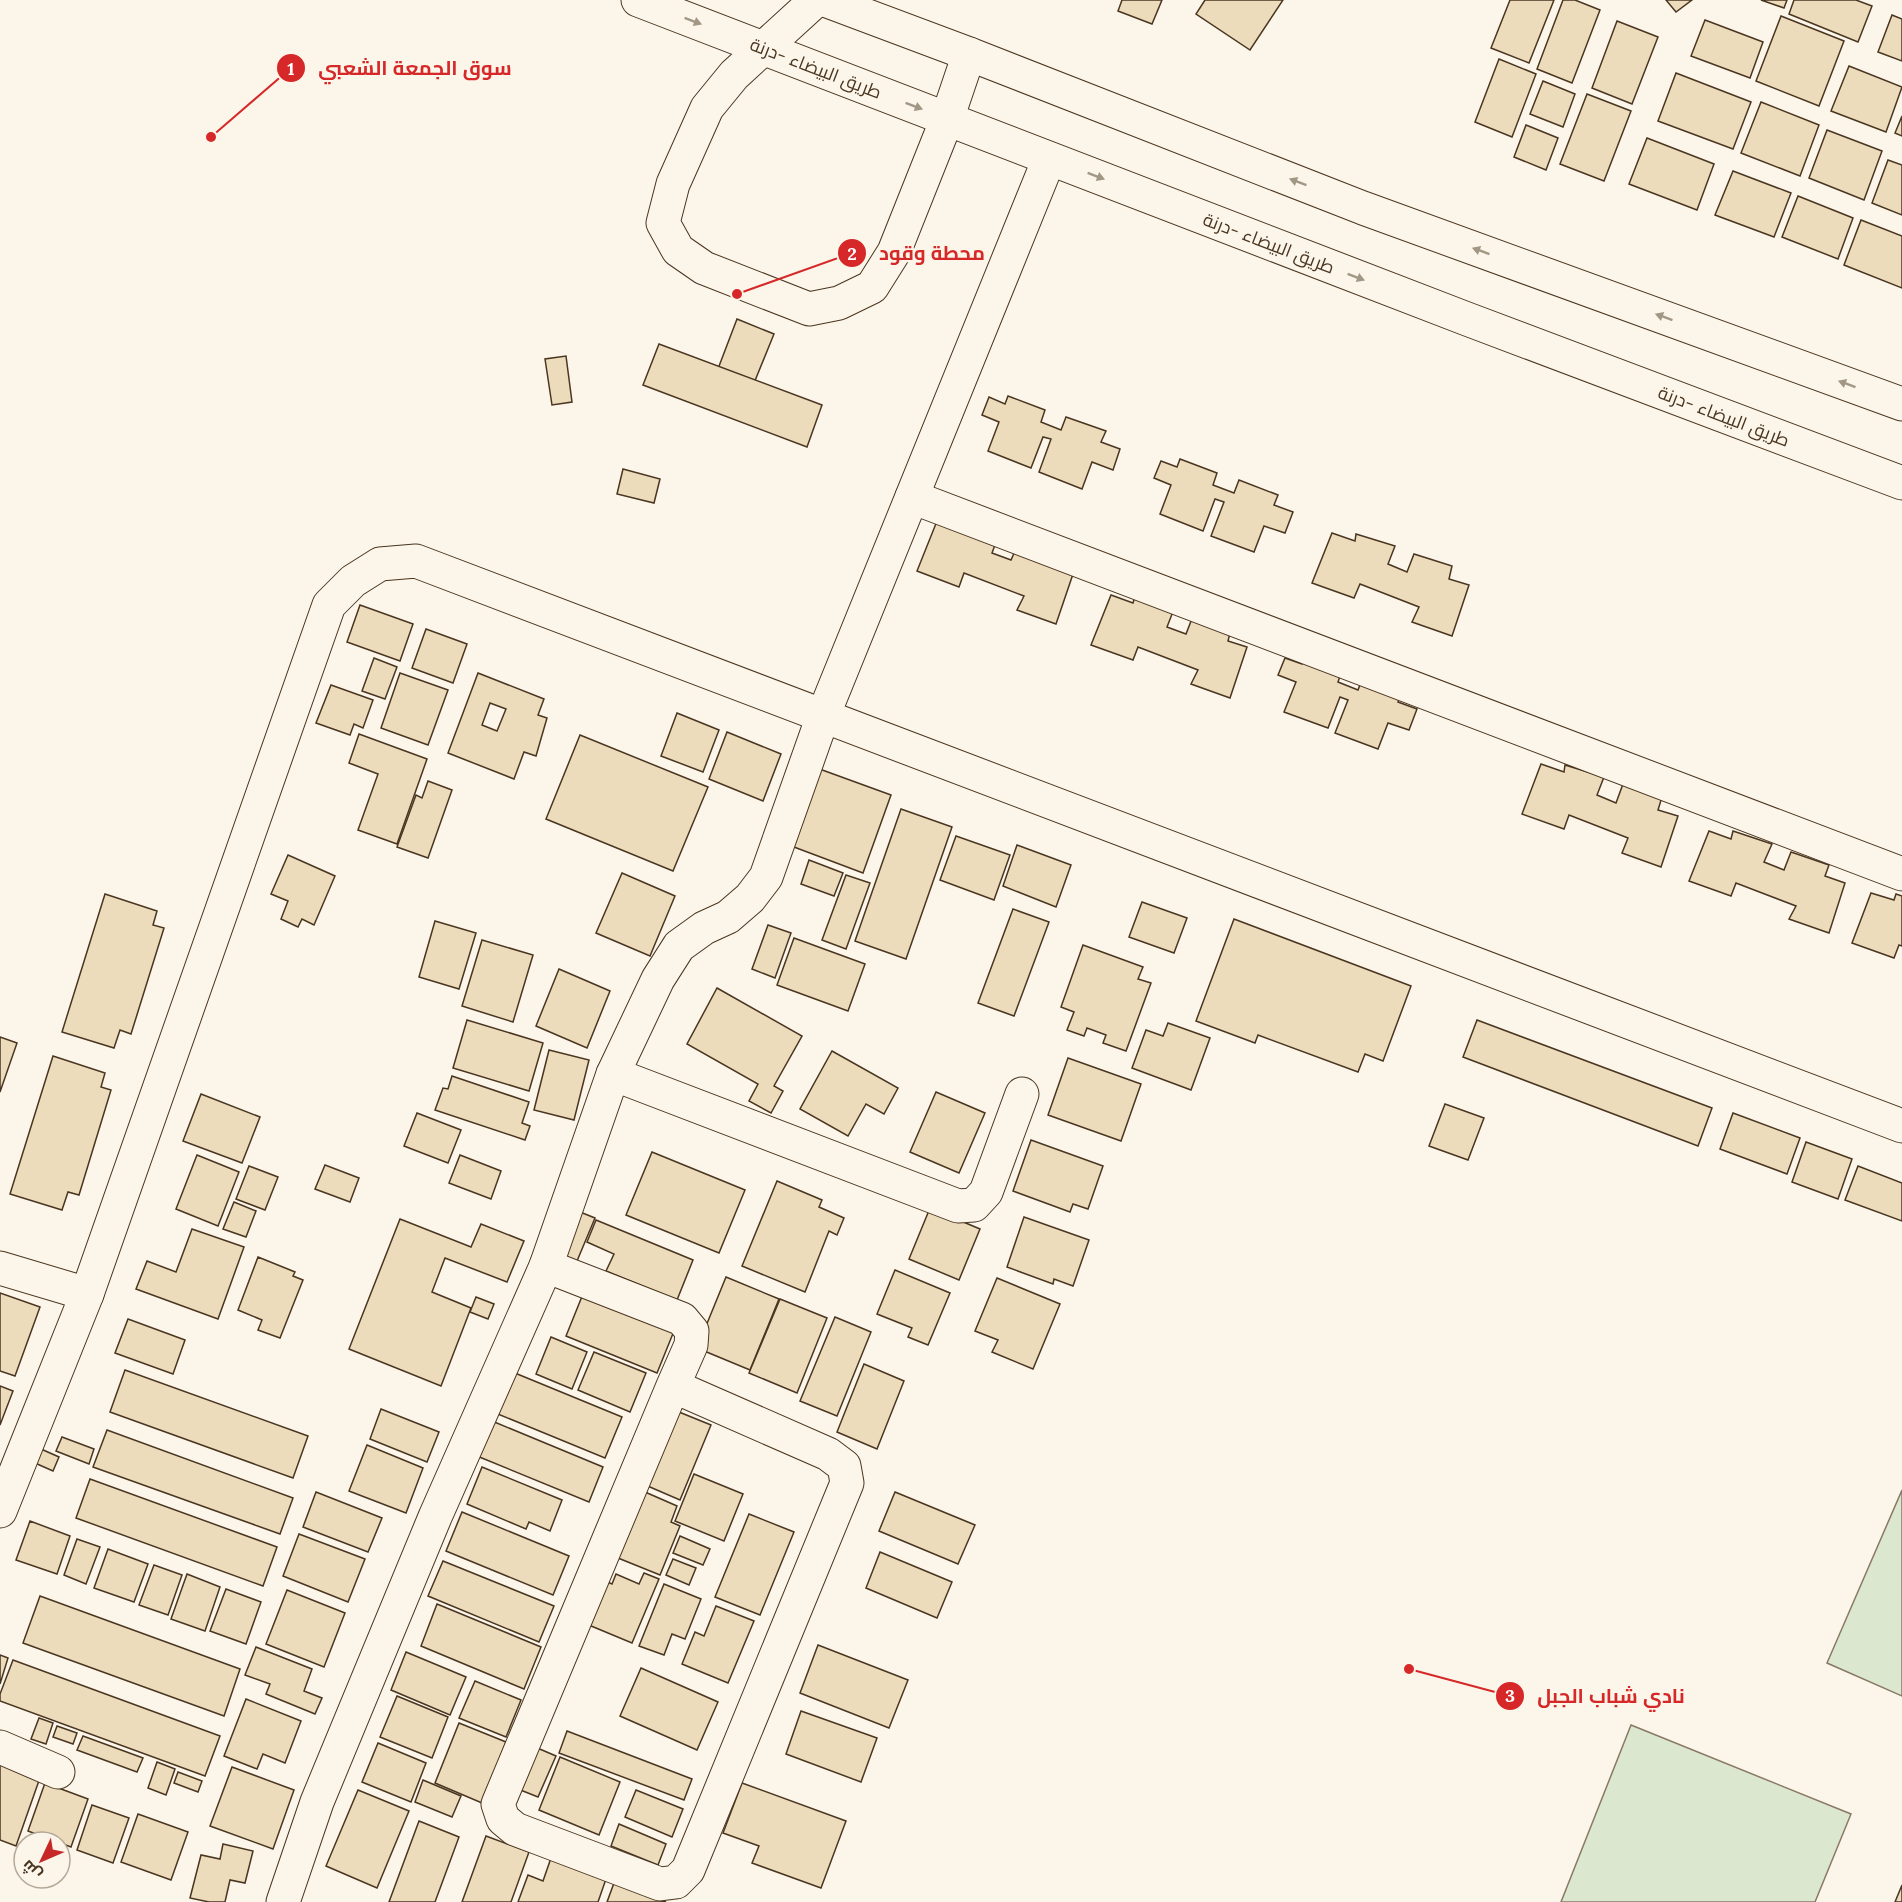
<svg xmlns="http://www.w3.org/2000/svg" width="1902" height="1902" viewBox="0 0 1902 1902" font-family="Lora,Cairo,serif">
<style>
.green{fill:#dce7d0;stroke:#887966;stroke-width:1.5}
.building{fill:#ecdcbc;stroke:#4a3520;stroke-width:1.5;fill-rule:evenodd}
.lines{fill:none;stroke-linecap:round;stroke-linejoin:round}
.minor-casing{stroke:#4a3520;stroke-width:35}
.highway-casing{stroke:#4a3520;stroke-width:35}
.minor{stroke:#fbf6e9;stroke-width:33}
.highway{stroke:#fbf6e9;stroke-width:33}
.oneway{fill:#a29684}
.labels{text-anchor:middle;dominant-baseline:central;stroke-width:4.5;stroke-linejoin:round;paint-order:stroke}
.street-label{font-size:18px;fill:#4a3520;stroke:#fbf6e9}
.leader{fill:none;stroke:#d62828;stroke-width:2}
.callout-dot{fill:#d62828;stroke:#fbf6e9;stroke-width:2}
.mark-label{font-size:18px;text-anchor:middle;font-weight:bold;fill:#fff}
.callout-label{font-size:20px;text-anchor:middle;font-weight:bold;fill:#d62828;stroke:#fbf6e9;stroke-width:4.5;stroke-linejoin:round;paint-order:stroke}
</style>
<rect width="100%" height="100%" fill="#fbf6e9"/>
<g class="green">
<path d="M1902 1490V1696L1827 1663Z"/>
<path d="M1631 1725 1851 1814 1815 1902H1561Z"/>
</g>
<g class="building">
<path d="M1122 0H1162L1152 24 1118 11Z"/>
<path d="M1205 0H1283L1250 50 1196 14Z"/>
<path d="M1510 0H1554L1529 63 1491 48Z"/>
<path d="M1563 0H1575L1600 10 1572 83 1537 69Z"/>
<path d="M1666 0H1692L1676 12Z"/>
<path d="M1761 0H1787L1784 8Z"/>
<path d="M1794 0H1856L1872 6 1858 42 1789 14Z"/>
<path d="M1892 15 1902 19V61L1878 52Z"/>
<path d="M1781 16 1844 41 1819 106 1756 81Z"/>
<path d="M1705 20 1763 42 1750 78 1691 56Z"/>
<path d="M1617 21 1658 37 1632 104 1592 88Z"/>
<path d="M1499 59 1536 74 1512 137 1475 122Z"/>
<path d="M1849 66 1902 87 1886 132 1831 111Z"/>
<path d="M1676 73 1751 102 1733 149 1658 121Z"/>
<path d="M1543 81 1575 94 1563 127 1530 114Z"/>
<path d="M1587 94 1631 111 1604 181 1560 164Z"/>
<path d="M1761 102 1819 125 1800 176 1741 153Z"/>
<path d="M1902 116V136L1895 133Z"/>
<path d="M1526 125 1558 138 1546 170 1514 157Z"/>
<path d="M1827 130 1882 151 1864 200 1809 178Z"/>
<path d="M1647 138 1714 164 1697 210 1629 184Z"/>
<path d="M1888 160 1902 165V215L1872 203Z"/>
<path d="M1733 171 1791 193 1774 237 1715 215Z"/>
<path d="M1798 196 1853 218 1838 259 1782 237Z"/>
<path d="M1861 220 1902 236V288L1844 265Z"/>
<path d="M737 319 774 334 752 388 716 374Z"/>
<path d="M659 344 822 405 807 447 643 385Z"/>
<path d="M566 356 572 402 552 405 545 359Z"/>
<path d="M1008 396 1045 410 1041 422 1061 430 1066 417 1106 431 1101 442 1120 449 1113 470 1092 462 1082 489 1039 472 1051 439 1043 437 1031 468 988 451 999 422 982 415 989 397 1005 404Z"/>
<path d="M1180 459 1217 473 1213 485 1234 493 1239 480 1278 495 1274 505 1293 512 1285 533 1264 526 1254 552 1211 536 1224 502 1215 499 1203 531 1160 514 1171 485 1154 478 1161 461 1177 467Z"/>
<path d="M623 469 660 479 654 503 617 494Z"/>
<path d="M937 521 999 534 992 553 1011 560 1019 542 1073 574 1056 624 1017 610 1024 596 964 573 959 587 917 571Z"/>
<path d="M1332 533 1355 541 1356 534 1395 546 1388 564 1407 572 1414 554 1452 566 1449 579 1469 585 1452 636 1412 622 1419 607 1360 584 1354 598 1312 583Z"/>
<path d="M1111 595 1133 603 1135 596 1174 609 1167 627 1186 634 1193 616 1231 629 1228 641 1247 647 1230 698 1191 684 1198 670 1138 647 1133 660 1091 645Z"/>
<path d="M360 605 413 624 400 661 347 642Z"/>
<path d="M426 629 467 644 453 683 412 668Z"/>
<path d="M1305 656 1342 670 1338 682 1358 690 1363 677 1402 692 1398 702 1417 709 1409 730 1388 723 1378 749 1335 733 1348 700 1340 697 1328 728 1284 712 1296 682 1278 675 1285 658 1302 664Z"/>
<path d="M374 658 397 667 385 699 362 691Z"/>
<path d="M400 673 448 690 428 745 381 728Z"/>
<path d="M478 673 544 699 538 715 547 718 536 756 524 752 514 779 448 753ZM490 703 506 709 497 731 482 725Z"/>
<path d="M331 685 373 700 363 728 354 724 350 735 316 723Z"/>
<path d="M677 713 719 730 703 772 661 756Z"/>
<path d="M727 732 781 754 763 801 709 779Z"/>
<path d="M359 734 427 759 397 844 358 830 378 774 349 763Z"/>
<path d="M580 735 708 787 673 871 546 819Z"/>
<path d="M1541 764 1564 772 1565 765 1604 777 1597 795 1616 803 1623 784 1662 797 1658 810 1678 816 1661 867 1622 853 1628 838 1569 815 1564 829 1522 814Z"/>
<path d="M814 767 891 795 863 873 786 844Z"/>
<path d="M428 781 452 790 428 858 397 847 416 795 422 798Z"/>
<path d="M901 809 952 827 906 959 855 941Z"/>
<path d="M1709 831 1731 839 1733 831 1772 844 1764 862 1784 870 1791 852 1829 865 1825 876 1845 883 1829 933 1789 919 1796 906 1736 883 1731 896 1689 881Z"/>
<path d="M956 836 1010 855 994 900 940 880Z"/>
<path d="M1017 845 1071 865 1056 907 1003 886Z"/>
<path d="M288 855 335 876 314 925 302 919 298 927 281 919 288 901 271 894Z"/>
<path d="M809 860 843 873 834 896 801 884Z"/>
<path d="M622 873 675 896 650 956 596 933Z"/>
<path d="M846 875 870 883 846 949 822 940Z"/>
<path d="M1871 893 1894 900 1896 894 1902 896V946L1899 945 1894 958 1852 943Z"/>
<path d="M105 894 157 911 153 925 164 928 131 1034 120 1030 114 1048 62 1032Z"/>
<path d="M1142 902 1187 918 1174 953 1129 937Z"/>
<path d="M1013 909 1049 922 1014 1016 978 1003Z"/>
<path d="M1234 919 1411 986 1383 1061 1365 1054 1358 1072 1258 1035 1255 1043 1196 1021Z"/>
<path d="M435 921 476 933 459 989 419 977Z"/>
<path d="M768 925 791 933 775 978 752 969Z"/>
<path d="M794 938 865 964 848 1011 777 985Z"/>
<path d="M482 940 533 955 513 1022 462 1006Z"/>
<path d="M1083 945 1143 967 1138 979 1151 983 1126 1051 1103 1043 1106 1035 1087 1028 1084 1036 1067 1030 1074 1012 1061 1007Z"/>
<path d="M559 969 610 991 587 1048 536 1026Z"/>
<path d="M717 988 802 1036 774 1086 783 1091 771 1113 749 1101 758 1084 687 1044Z"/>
<path d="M467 1020 543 1043 529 1091 453 1068Z"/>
<path d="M1477 1020 1712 1108 1698 1146 1463 1057Z"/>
<path d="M1168 1023 1210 1038 1191 1090 1132 1068 1146 1030 1163 1036Z"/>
<path d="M0 1037 17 1043 0 1092Z"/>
<path d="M549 1050 589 1060 574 1120 534 1110Z"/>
<path d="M832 1051 898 1088 884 1114 866 1104 848 1136 800 1109Z"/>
<path d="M53 1056 105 1073 101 1087 111 1090 79 1195 68 1192 62 1210 10 1194Z"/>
<path d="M1068 1058 1141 1084 1121 1141 1048 1115Z"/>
<path d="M452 1076 529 1102 522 1123 530 1126 525 1140 435 1110 443 1088 448 1089Z"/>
<path d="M936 1092 985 1113 959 1173 910 1152Z"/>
<path d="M201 1094 260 1117 242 1163 183 1141Z"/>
<path d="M1445 1104 1484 1118 1468 1160 1429 1146Z"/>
<path d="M417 1113 461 1130 448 1163 404 1146Z"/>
<path d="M1733 1113 1800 1138 1787 1174 1720 1149Z"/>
<path d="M1031 1140 1103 1166 1088 1209 1073 1204 1070 1212 1013 1191Z"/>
<path d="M1806 1142 1852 1159 1838 1199 1792 1182Z"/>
<path d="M652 1152 745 1190 719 1253 626 1215Z"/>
<path d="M197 1155 239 1172 218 1226 176 1209Z"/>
<path d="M460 1155 501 1171 491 1199 449 1183Z"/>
<path d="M325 1165 359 1178 350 1202 315 1189Z"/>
<path d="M249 1166 278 1177 265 1210 236 1199Z"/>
<path d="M1858 1166 1902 1183V1221L1845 1200Z"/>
<path d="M777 1181 822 1200 819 1207 844 1218 837 1235 829 1231 805 1292 742 1266Z"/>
<path d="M234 1202 256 1211 246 1237 223 1229Z"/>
<path d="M930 1208 980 1229 959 1280 909 1259Z"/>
<path d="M575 1210 595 1218 577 1261 557 1253Z"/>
<path d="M1024 1217 1089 1240 1073 1286 1054 1279 1053 1284 1007 1267Z"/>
<path d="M400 1219 471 1247 481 1224 524 1241 507 1282 445 1258 432 1292 471 1308 441 1386 349 1349Z"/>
<path d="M596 1220 693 1260 677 1300 606 1271 614 1254 587 1242Z"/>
<path d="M192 1229 244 1247 218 1319 136 1289 147 1261 176 1272Z"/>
<path d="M258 1257 295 1272 293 1276 303 1280 280 1338 258 1330 262 1320 238 1310Z"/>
<path d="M895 1270 950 1293 928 1345 908 1337 912 1328 877 1314Z"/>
<path d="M726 1277 779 1299 750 1370 697 1348Z"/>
<path d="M997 1278 1060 1304 1033 1369 992 1352 998 1340 975 1331Z"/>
<path d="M0 1293 40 1307 15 1376 0 1371Z"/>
<path d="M583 1294 674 1331 657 1373 566 1336Z"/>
<path d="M476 1297 494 1304 488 1319 470 1312Z"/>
<path d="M780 1299 827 1318 797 1393 749 1373Z"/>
<path d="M835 1317 871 1332 837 1416 800 1401Z"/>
<path d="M128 1319 185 1340 173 1374 115 1353Z"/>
<path d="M551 1337 587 1352 572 1389 536 1374Z"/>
<path d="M594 1352 646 1373 630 1412 578 1390Z"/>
<path d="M864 1364 904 1381 877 1449 837 1432Z"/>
<path d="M125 1370 308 1436 293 1478 110 1412Z"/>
<path d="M510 1371 622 1417 605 1458 493 1412Z"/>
<path d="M0 1386 13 1391 0 1425Z"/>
<path d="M381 1409 439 1432 427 1462 370 1439Z"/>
<path d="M674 1410 711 1425 680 1500 643 1484Z"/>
<path d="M492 1421 603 1467 589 1502 477 1456Z"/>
<path d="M107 1430 293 1498 280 1534 93 1467Z"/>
<path d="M62 1437 94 1449 89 1464 56 1451Z"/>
<path d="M367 1445 423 1468 406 1513 349 1491Z"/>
<path d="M41 1449 59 1457 53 1471 35 1463Z"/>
<path d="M482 1467 562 1500 550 1531 529 1522 526 1529 467 1504Z"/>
<path d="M694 1474 743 1494 724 1541 675 1521Z"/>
<path d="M90 1479 277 1547 263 1586 76 1518Z"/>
<path d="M316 1492 382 1518 368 1552 303 1527Z"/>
<path d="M645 1492 677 1506 671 1522 680 1526 660 1575 618 1558Z"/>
<path d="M895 1492 975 1525 958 1564 879 1531Z"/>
<path d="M462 1512 569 1556 553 1595 446 1551Z"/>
<path d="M749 1514 794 1532 760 1615 715 1597Z"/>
<path d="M30 1521 70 1536 57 1574 16 1560Z"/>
<path d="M299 1534 365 1559 348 1602 283 1576Z"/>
<path d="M680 1536 710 1549 703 1565 673 1553Z"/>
<path d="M77 1539 100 1547 86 1584 64 1575Z"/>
<path d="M108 1549 148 1564 134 1602 94 1588Z"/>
<path d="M880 1552 952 1582 937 1618 866 1588Z"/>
<path d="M673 1559 696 1568 689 1585 666 1575Z"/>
<path d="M443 1561 554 1606 539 1642 428 1596Z"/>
<path d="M154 1565 182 1575 168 1615 139 1605Z"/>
<path d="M644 1573 659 1579 632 1643 584 1623 603 1580 612 1584 616 1574 639 1584Z"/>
<path d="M187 1574 220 1587 205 1631 171 1619Z"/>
<path d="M664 1584 701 1599 685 1639 672 1634 664 1655 639 1646Z"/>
<path d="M226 1589 261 1602 246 1644 210 1631Z"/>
<path d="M287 1590 345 1613 324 1667 266 1644Z"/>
<path d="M40 1596 240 1669 224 1716 23 1643Z"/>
<path d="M437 1604 541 1647 524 1689 421 1646Z"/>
<path d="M716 1606 754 1621 728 1683 682 1664 695 1632 704 1636Z"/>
<path d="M818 1645 908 1680 889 1728 800 1693Z"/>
<path d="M256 1647 312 1669 304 1691 322 1698 315 1714 266 1694 270 1684 245 1675Z"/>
<path d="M406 1652 466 1677 450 1715 391 1690Z"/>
<path d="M0 1655 8 1658 0 1684Z"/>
<path d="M13 1660 220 1736 205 1776 0 1701V1694Z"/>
<path d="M641 1668 718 1702 697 1750 620 1716Z"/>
<path d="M475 1681 521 1700 506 1737 459 1718Z"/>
<path d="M397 1696 448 1717 432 1758 380 1737Z"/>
<path d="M246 1699 301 1721 285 1763 263 1754 257 1769 224 1756Z"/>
<path d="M801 1711 877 1738 861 1782 786 1754Z"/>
<path d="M39 1718 53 1723 46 1744 31 1739Z"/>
<path d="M459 1723 506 1742 482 1803 435 1783Z"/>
<path d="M57 1726 77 1733 73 1744 53 1737Z"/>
<path d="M567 1731 692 1779 684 1800 559 1753Z"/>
<path d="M83 1736 143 1758 137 1772 77 1750Z"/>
<path d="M378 1743 426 1763 411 1802 362 1782Z"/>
<path d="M535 1747 556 1756 538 1797 518 1789Z"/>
<path d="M560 1757 620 1782 599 1835 539 1810Z"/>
<path d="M0 1761 42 1772 16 1846 0 1840Z"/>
<path d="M157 1762 175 1769 166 1795 148 1788Z"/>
<path d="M232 1767 294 1790 273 1849 210 1826Z"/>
<path d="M178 1772 202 1781 198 1792 174 1783Z"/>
<path d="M423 1780 461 1796 452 1817 415 1802Z"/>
<path d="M45 1783 88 1799 71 1847 28 1831Z"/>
<path d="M742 1783 846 1821 821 1888 752 1863 759 1846 723 1833Z"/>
<path d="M358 1790 409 1811 377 1888 326 1866Z"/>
<path d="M636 1790 683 1809 672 1837 625 1817Z"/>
<path d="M92 1805 129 1818 113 1863 77 1850Z"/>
<path d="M138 1814 188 1832 171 1880 121 1862Z"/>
<path d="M419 1821 459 1837 435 1902H389Z"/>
<path d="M619 1824 666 1844 658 1865 611 1846Z"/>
<path d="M486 1836 529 1852 511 1902H462Z"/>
<path d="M223 1844 253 1851 245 1883 230 1880 225 1902H209L190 1898 201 1855 220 1859Z"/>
<path d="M551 1858 606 1879 598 1902H518L528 1875 543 1881Z"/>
<path d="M614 1883 666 1902H607Z"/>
<path d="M1902 1885V1902H1895Z"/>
</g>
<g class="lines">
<g class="minor-casing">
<g id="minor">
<path d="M816 0 734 75 707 108 673 184 663 223 678 250 704 268 809 309 839 303 872 287 894 252 947 119 969 54"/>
<path d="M912 497 1902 874"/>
<path d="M613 1074 958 1206 974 1205 986 1192 1022 1094"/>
<path d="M546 1266 682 1319 692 1331 691 1345 673 1386 498 1804 503 1819 515 1829 660 1884 676 1882 688 1870 847 1483 844 1466 828 1454 673 1386"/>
<path d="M0 1268 87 1294"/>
<path d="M0 1511 87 1294 329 605 353 581 380 564 416 561 1902 1126"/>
<path d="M0 1747 58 1772"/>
<path d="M283 1902 317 1802 435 1517 546 1266 613 1074 658 979 679 946 704 928 728 917 750 898 766 877 823 716 1049 159"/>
</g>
</g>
<g class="highway-casing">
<g id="highway">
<path d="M638 0 1467 319 1902 483"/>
<path d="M825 0 969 54 1363 208 1902 404"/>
</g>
</g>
<use href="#minor" class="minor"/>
<use href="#highway" class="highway"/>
</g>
<defs><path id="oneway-solid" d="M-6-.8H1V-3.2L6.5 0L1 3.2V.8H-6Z" transform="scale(1.5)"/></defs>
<g class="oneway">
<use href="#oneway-solid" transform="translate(693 21) rotate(21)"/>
<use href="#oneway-solid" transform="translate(914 106) rotate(21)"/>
<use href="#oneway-solid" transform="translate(1096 176) rotate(21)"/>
<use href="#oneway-solid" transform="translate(1298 182) rotate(-159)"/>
<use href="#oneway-solid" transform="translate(1481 251) rotate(-160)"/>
<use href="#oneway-solid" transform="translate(1356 277) rotate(21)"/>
<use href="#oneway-solid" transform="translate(1664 317) rotate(-160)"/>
<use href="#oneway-solid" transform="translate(1847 384) rotate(-160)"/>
</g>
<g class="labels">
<g class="street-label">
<text transform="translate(816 68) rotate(21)">طريق البيضاء -درنة</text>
<text transform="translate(1269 243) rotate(21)">طريق البيضاء -درنة</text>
<text transform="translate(1724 416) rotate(21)">طريق البيضاء -درنة</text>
</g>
</g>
<path class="leader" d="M211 137L291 68M737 294L852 253M1409 1669L1510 1696"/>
<g class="callout-dot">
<circle cx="211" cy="137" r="6"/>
<circle cx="737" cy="294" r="6"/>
<circle cx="1409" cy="1669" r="6"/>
<circle cx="291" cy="68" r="15"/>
<circle cx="852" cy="253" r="15"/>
<circle cx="1510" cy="1696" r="15"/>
</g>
<g class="mark-label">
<text x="291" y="75">1</text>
<text x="852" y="260">2</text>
<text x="1510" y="1702">3</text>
</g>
<g class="callout-label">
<text x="415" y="75">سوق الجمعة الشعبي</text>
<text x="932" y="260">محطة وقود</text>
<text x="1611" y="1703">نادي شباب الجبل</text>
</g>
<g transform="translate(42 1860) rotate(226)"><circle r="28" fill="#fbf6e9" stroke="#b4a999" stroke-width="1.5"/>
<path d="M0-4.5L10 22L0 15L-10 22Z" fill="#c62828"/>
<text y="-9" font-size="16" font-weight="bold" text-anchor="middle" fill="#4a3520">ش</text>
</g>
</svg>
